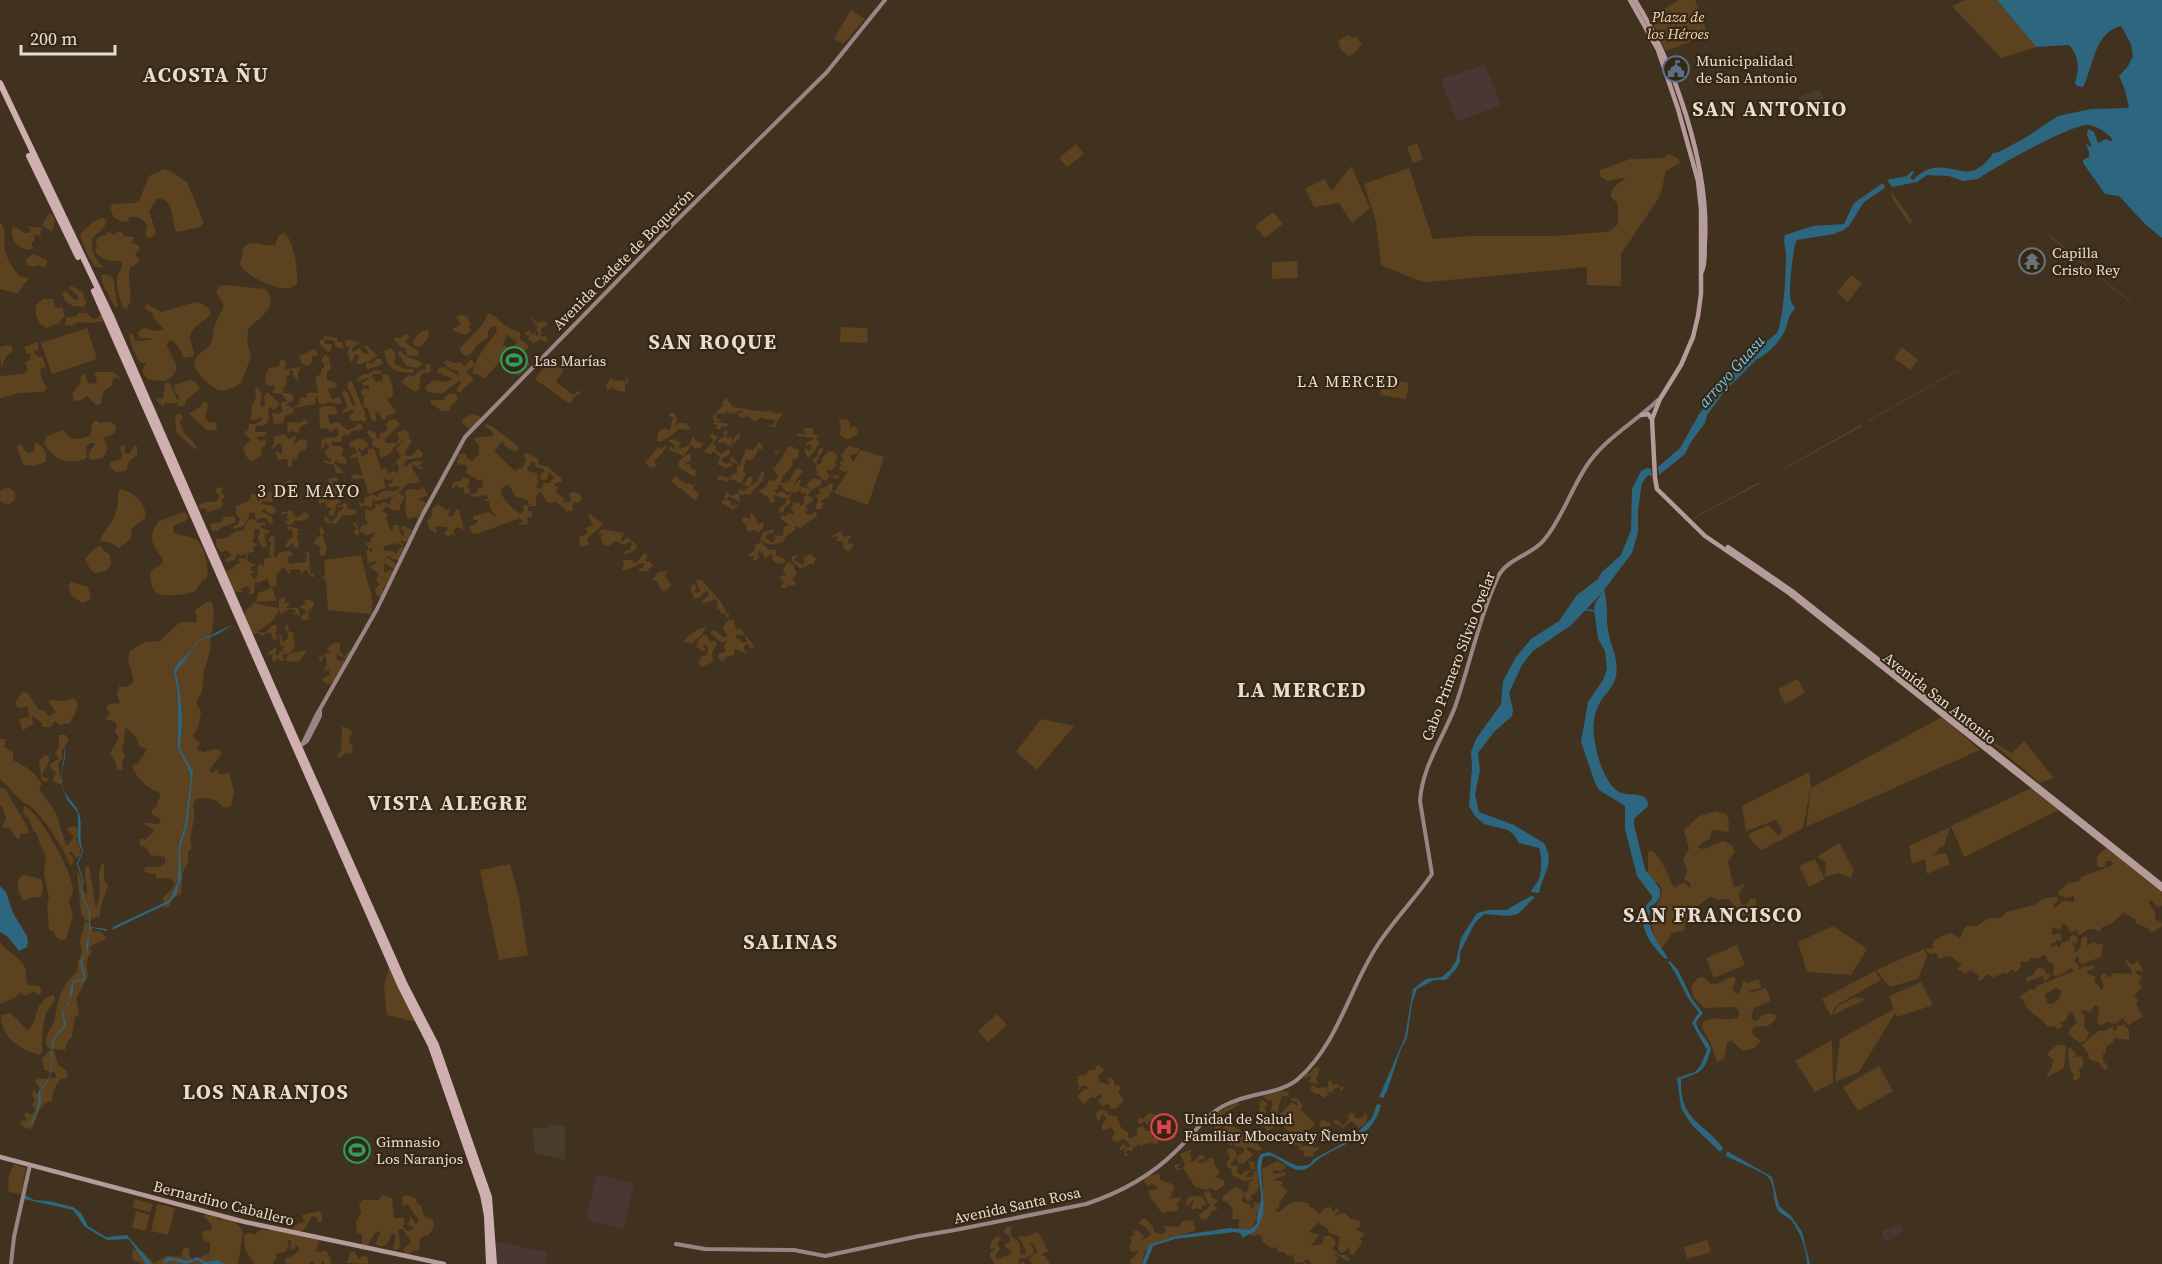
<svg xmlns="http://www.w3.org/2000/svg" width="2162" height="1264" viewBox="0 0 2162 1264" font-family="'Source Serif 4',serif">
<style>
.education{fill:#4b3636}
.medical{fill:#483d2d}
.green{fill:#5d4220;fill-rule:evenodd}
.water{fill:#2c677f}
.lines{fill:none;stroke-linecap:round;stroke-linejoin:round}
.stream{stroke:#2c677f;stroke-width:1.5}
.secondary{stroke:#9a8585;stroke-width:4}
.primary{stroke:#b69b9b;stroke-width:4.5}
.highway{stroke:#cfafaf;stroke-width:6}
.labels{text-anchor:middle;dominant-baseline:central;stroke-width:4.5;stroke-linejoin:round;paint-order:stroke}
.park-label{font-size:15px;font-style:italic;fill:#f7d7b2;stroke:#362715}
.poi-label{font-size:15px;fill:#e7ddd2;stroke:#362715;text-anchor:start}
.street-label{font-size:15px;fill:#e7ddd2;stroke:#362715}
.water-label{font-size:16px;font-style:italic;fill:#71ccf1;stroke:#362715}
.neighbourhood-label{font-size:16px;letter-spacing:1.5px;fill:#e7ddd2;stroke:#362715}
.quarter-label{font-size:18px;letter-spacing:1.5px;fill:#e7ddd2;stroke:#362715}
.district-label{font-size:21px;font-weight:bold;letter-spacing:1.5px;fill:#e7ddd2;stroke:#362715}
</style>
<rect width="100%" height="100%" fill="#41311f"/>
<g class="education">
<path d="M1485 65 1501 105 1457 122 1441 79Z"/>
<path d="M597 1174 634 1184 624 1229 586 1220Z"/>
<path d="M1900 1224 1904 1231 1890 1238 1888 1234 1892 1232 1887 1233 1890 1240 1886 1242 1881 1231Z"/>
<path d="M493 1241 547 1252 545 1264H494Z"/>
</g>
<g class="medical">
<path d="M1820 90 1828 111 1807 118 1798 97Z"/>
<path d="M548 1124 565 1126V1160L535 1153 532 1128H547Z"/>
</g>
<g class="green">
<path d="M1679 0H1695L1708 35 1666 51 1650 17Z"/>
<path d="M1965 0H1997L2036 47 2001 58 1952 6Z"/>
<path d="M851 10 865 19 843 44 834 39Z"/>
<path d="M1349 35 1352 38 1357 37 1362 44 1352 55 1349 56 1341 50 1338 42 1342 38Z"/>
<path d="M1417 143 1423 159 1413 163 1407 147Z"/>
<path d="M1076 144 1084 154 1067 167 1059 158Z"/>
<path d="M1669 154 1678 158 1680 163 1666 171 1660 196 1621 254V286L1587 285V267L1428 282 1417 280 1381 265 1376 222 1364 184 1409 168 1433 239 1471 236H1554L1605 232 1610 231 1618 224V204L1611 197C1612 185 1617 185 1625 179L1622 178 1607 181 1600 176V170L1630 159 1664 158Z"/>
<path d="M1351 166 1370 208 1352 223 1339 203 1314 207 1305 189 1324 179 1332 191Z"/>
<path d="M164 169 170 171 187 182 204 223 200 227 177 232C169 219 177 200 157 198L149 212 156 232 153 237 148 238 145 234 147 225C142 218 137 216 129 217L128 221 123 222 114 218 110 208 113 204 134 203 139 201 149 176Z"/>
<path d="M1891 191 1912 221 1910 224 1893 200Z"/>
<path d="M1273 212 1283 224 1265 238 1255 226Z"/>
<path d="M49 213 53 215 55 220 52 232 42 225Z"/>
<path d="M102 218 107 220C104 230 99 232 92 238 91 249 94 261 104 267L98 268C89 263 83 245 80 234L94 221Z"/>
<path d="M0 222C8 231 3 240 5 251 6 257 15 272 20 277L30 278 23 285 18 294 0 289Z"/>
<path d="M28 226 42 228 40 233 42 236 35 235 34 241 31 243 33 247 30 250C16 248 11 241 12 228L14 227 25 233H29L31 230Z"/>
<path d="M118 231 123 233 124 236 134 237 131 243 138 245 140 249 135 254 140 261 130 268C126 282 136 300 126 309L122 306C119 296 115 285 118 275 120 269 123 268 122 261 111 261 102 261 95 251L97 246 95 240 101 236 106 235 107 232 115 235Z"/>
<path d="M284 233C294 239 298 271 297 284 295 285 292 287 289 288 278 291 247 276 242 267 238 261 241 263 242 257 243 252 241 249 247 245 254 240 265 247 275 245L279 235Z"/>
<path d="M2051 236 2131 302V303L2050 237Z"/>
<path d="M33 254 47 260 46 268 38 265 34 267 27 265 26 259Z"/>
<path d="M1297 261 1298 278 1272 279V262Z"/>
<path d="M106 274 113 278 118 307H115L103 285 101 276Z"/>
<path d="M1851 275 1862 283 1848 302 1837 293Z"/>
<path d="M225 285 266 289C281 308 257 318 248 330L247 341 251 357 241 383C235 387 226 392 219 390 211 388 194 372 194 363 194 355 204 352 209 346 214 339 212 335 214 328 216 321 220 313 224 306L216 292 219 286Z"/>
<path d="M71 286 82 291 86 303 84 307 72 306 64 299 62 293 66 291 73 299 78 300V296L69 288Z"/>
<path d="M43 299H53L56 308 62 307 65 316 61 319 60 323 46 328 39 323 36 314V305Z"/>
<path d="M195 302C203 304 209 305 211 314 206 320 191 328 190 336 190 343 194 349 194 356L183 358 180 349 173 341H168L167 346 176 365V371L171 378 164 381 149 380 144 375 142 370 147 363H141C134 354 131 345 129 334H132L136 341 152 340 150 338H140L137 334 141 329 146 328 154 331 164 330 154 318 152 313 144 308 147 304 162 312Z"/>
<path d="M78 313H86L93 319H97L98 316 101 315 104 321 90 323 79 322 71 326 65 325 66 317 77 316Z"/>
<path d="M488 313C497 317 499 321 506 326 510 329 515 330 520 333V339L529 346 521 357 530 364 519 376 501 364 517 342 507 335 503 344 509 349C503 360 494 368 485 378H483L480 375 473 373C474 358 488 344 497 331L495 326 491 327 488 331V338L477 345 470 355 465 356 460 351V348L483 324Z"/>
<path d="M461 314 467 317 471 323 469 327 471 331 466 335 454 331 452 329 461 325 456 317Z"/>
<path d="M531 317 538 323 543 321 547 323V326L540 329 542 332 540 337 546 336 547 338 546 342 540 339 533 344 532 341 528 340 530 336 525 335 526 332 530 330 532 335 535 332 536 336 539 334 536 330 538 327 531 319Z"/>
<path d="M841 327 868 328 867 343 840 342Z"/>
<path d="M87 328 97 359 52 374 41 343Z"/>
<path d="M428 330 429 337 422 345 415 347 413 343C415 335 420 331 428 330Z"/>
<path d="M406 334 410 336 405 342 419 352 417 356 407 355 405 348 400 347 394 339 395 337 400 338Z"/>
<path d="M324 336 337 338 338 342H342L344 349 336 347 334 341 325 339V344H332L331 351 328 352 320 344 319 340 324 339Z"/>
<path d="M349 340 358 342 359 344 353 347 352 352 360 348 363 353 369 354 365 347H362L366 345 378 356 367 362 373 364 376 359 380 358 383 364 368 369 366 367V361L362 364 355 363 359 358 358 354 354 356 353 361 351 362 347 353 349 347 346 346 345 341Z"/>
<path d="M37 342 39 349 33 352 39 357 42 356 46 367 40 369 42 380 47 387 44 392 19 393 0 398V376L23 374 28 371 25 362 30 360 31 353 27 354 24 347Z"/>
<path d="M8 345 12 346 13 351 6 356 1 368 0 347Z"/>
<path d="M1902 347 1918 360 1910 370 1894 358Z"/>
<path d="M391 348 396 354 394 363 405 369H413L414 373C397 372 388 372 384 351Z"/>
<path d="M314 349 317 351V355L312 356V363L307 366 302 364 299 356Z"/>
<path d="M400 350C409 361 416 357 423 364L417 368 407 366 398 354Z"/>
<path d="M325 354 329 358 331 369 327 372V380L335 382 337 385 335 388 328 389 332 400 338 397 341 399V403L337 404 329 402 322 405 319 403 317 396 315 398V404L294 408 293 413 285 416 283 423 274 424 272 413 277 414 282 412 281 403 287 401 282 394 273 393 275 385 269 386 266 384 265 377 269 368 279 366 280 361 283 359 286 363 284 371 286 369 301 367 298 372V381L293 375V371L290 370 289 372 291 375 285 377 287 384 283 388V393H289L293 395 294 400 286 405 293 408 299 404 300 397 306 398 307 393H318L315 377 321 374V370L324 367V363L321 361Z"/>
<path d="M551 358 564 369 556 382 573 395 580 390V394L575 396 570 404 535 379Z"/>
<path d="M447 360 454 363 460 362 465 367 470 360 473 361 474 366 466 372 474 379 460 392 456 391 461 382 460 380 442 394 427 392 425 387 434 380 446 382 453 379 437 372 439 368 444 367 457 375 459 373 458 371C452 369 446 368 444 362Z"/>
<path d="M430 364 431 372 421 374 419 389 415 392 401 382 409 375 414 377 419 371 426 369 425 365Z"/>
<path d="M374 370 382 371 380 374H372V377L376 382 383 380 382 374 388 375C391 381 395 390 392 397L386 399 396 411 394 414 387 416 385 420 381 419 379 412H375L377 420 373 421 371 419 368 409 363 406 364 396 360 391 364 388 369 390V385L364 386 362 383 371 378H367L358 382 357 379 363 374H369Z"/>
<path d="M1958 370V371L1867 422V421Z"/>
<path d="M94 372H113L121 378H115L112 381 113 385 103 392 101 404 96 405 87 396 81 400 74 401 72 394 81 382 80 377 84 373 88 383 95 384 97 379Z"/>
<path d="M611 378 614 381 622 380 626 382 627 380 624 378H628L629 381 625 385V392L615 390 614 387 607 391 606 385Z"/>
<path d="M1383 379 1409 383 1406 399 1380 395Z"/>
<path d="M190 380 196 382 200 389 187 399 184 406H178L177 403H167L163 405 164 409 155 398 163 399 165 384 168 382 170 384 178 401 179 396 175 392 174 385Z"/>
<path d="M350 380C357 389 359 402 365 412V416L367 419 365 422 360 420 357 422 355 420 352 421 350 420 349 415 354 412 353 409 344 413 341 412 348 406 342 394 343 390 348 393 352 405H356L347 386Z"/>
<path d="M258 387 262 396 260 404 262 407 265 405 264 397 267 392 280 404 274 410 270 407 268 410 269 419 265 425 256 426 255 432H267L265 436 256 437 260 441 265 439 266 444 261 449 262 455 251 462 246 456 243 448 251 439 243 433 248 430 249 424H256L262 420 261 417 254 421 250 418 252 413 251 408 256 397 255 389Z"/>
<path d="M454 393 456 394 458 400 452 404 449 411H442L431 404V400H444L446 395Z"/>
<path d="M726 398 733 407C747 408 758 413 771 411L775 414 783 412 775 426 778 428 765 425H773L775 421C771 418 765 420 760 417L758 420 754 421 748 416 741 418 737 412 742 413 743 410 730 414 726 411 725 414 717 413 716 418 721 420 717 422 729 424 725 427 720 426 721 429H716L718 425 713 424 715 422 712 417 723 405 722 402Z"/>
<path d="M205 400 208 405 205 419 209 422 217 423 216 430H206L189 413 199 408Z"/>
<path d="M323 406H333L337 409V414L328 415 330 424 338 422 347 430 354 428 359 423 363 426 362 429 351 431 350 434 342 436 341 442H331L333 446H340L343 449 341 455 346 459V464L338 463 336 460 334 463 345 473H336L334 465 322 462 324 460 330 462 332 458H328L324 451 329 448 328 444 325 443 323 449 321 448 322 440 328 437 334 438 338 435 337 427 330 432 328 429 320 428 319 409Z"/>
<path d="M179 413 183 416 180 421C183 437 189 435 197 447L195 450 176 432 175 416Z"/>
<path d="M670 413H674L677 419 675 425 678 423H686L691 430 679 429 667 439H664L662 442 657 441 658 432 665 428 670 430 673 418 669 416Z"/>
<path d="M471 414 479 416 482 419 477 425 469 429 463 424 462 420Z"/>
<path d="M306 419 308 424 301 426 298 433 292 431 287 433 288 422 300 423Z"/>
<path d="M395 419 399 423V426L385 439V443H397L399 439 397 432 406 430 410 436 408 438 412 441 405 452 406 456H411L418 449 423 453 422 457 406 460 403 465 406 467C410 462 417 459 423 462L419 466 424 469H419L416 465H412L413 470 421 482 407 484 399 493 405 497 400 505V510L394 511 387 506 382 511 388 514 385 519 388 521 387 523 391 530H393V525H398L402 536 405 533 401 529 402 525 414 531 409 533 411 536 407 542 399 541 404 544 402 546 398 543 383 546 385 551H392L396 554 402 546 405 548 399 560 392 559 390 556H386L397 565 396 568 393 569 387 564H384V572H387L389 570 395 571 383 589 385 594 381 597 377 596 375 589 379 585 376 579 379 574 369 566 374 565 377 561 368 563 366 551 368 549 371 552 373 548 368 549V546L365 543 371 542V538L376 533 366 535 359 531V535H355L353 531 356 530 355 525 352 524 356 522 359 531 362 526 368 524 365 518V508L369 511 375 508 376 503 380 505 382 502 390 504 391 498 397 495 378 501 373 500 371 508 367 505 360 507 359 501 362 504 365 502 363 499 373 494 377 497C381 488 388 491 395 491L401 487 395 486 390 488 388 484 392 483 393 478 388 481 383 476 386 488 368 494 364 478 356 479 350 478 354 474 363 475 357 457 350 458 351 455 357 453 355 448 350 447 349 443 357 439H363L369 445 361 451 360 448 357 449 361 453V457L368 454V449L374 448 381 469 387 468 388 474 393 471 398 473 399 466 396 462 401 456 396 449 405 439 393 448 391 453 381 458 379 454 380 450 372 445 373 440 367 433 369 430 376 433V438L379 439 380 434 388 430 386 425 388 421Z"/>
<path d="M847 419 850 423V428L855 426 858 430 857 435 847 440 839 434 841 430 839 420Z"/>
<path d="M96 420 100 423C107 421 111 420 116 427L115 433 103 438 108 448 103 458 91 460C85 452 94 449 95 443H90L86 447 87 458C69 466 53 460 44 443L47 436 63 430 70 438 79 439 90 436 92 424Z"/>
<path d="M486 424 493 427 518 446 519 450 516 452 504 446 505 444 502 442 494 451 515 471 519 468 522 469 526 460 523 455 527 453 538 459 539 465 547 466 561 478 562 482H557L554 486 558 487 556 493 565 499 562 503 572 501 569 495 572 492 579 493 582 500 578 503 575 502 573 503 572 511H566L557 502 548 503 541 492 536 496V506H528V511H531L533 514 531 517H527L528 524 519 525V523L523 522 520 518 477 534 472 533 469 527 477 523 478 520H473V516L489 512 494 517 496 515 491 510 489 501H483L488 498 487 495 475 497 469 495 478 492V488H483L482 479 479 481 466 473 467 466 462 464 458 466 457 461 459 454H466L467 458 472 461 479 454V445L473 438 493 436 492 431 484 426ZM531 462H535L536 467 544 469V471L540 475 541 480H547L549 472 554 478 550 481 551 483H544L541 489 536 487 538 482 537 473 530 472 527 470ZM509 485 515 496C522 500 528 496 529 505H523L524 511 520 514 509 505 501 494 503 487Z"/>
<path d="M1862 424V426L1786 468V467Z"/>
<path d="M805 428H812L814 432 812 434 820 436 816 438 820 443 808 459 804 450 807 448 808 451 812 448 811 445H806V443L816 438 797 436V434H807L803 431Z"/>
<path d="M726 430 728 432 726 436 728 439 731 436 732 441 738 433 741 435 735 443 729 442 732 444V447L724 442 718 443V440L725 436 723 433Z"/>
<path d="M285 434 288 439 295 436 296 439 293 442 295 444 301 439 308 441 306 449 298 453 297 459 292 460V466L288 467 287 459 278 460 275 451 282 454V445L278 443 275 448 271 447 274 443V437Z"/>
<path d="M712 434 718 437 713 444 716 446 715 449 721 454 728 449 731 451 729 455 721 459 725 464 730 462 733 466 724 469 723 466 718 465 720 457 713 451 711 454 704 452 714 440 709 437Z"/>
<path d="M693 437 697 442 703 444 700 448 696 449 691 445 684 456 669 450 670 446 676 450 675 446 668 440 675 439 682 444 678 446 680 449 689 445Z"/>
<path d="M759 442 763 445 762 450 758 448 757 453 751 461 746 459 743 471 746 474 741 483 730 479 727 482 722 480H717L719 475 730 478 733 474 737 473V467L740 465 730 461 731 456 740 465 746 449 753 450Z"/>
<path d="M20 443 24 450 29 453 34 451 35 443H38C43 447 49 455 45 462L34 466 23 465 17 447Z"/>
<path d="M126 445 124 452 129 454 134 446H137V455L129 461 126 471 116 472 110 467V462L121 459 122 455 120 448 121 446Z"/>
<path d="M665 446 667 447 654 462 657 466 652 468 645 463 658 447 661 449Z"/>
<path d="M792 446 795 449H799L798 458 792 460 793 465 784 476 780 475 783 477 780 483H788L784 480 789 482 795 470 799 468 803 471 797 478 793 488 798 480H801L799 486 810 489 806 485 814 478 821 480V485C816 489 810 488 808 496L812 497 813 501 805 506 808 510 805 512 807 515H812L814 511 818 515 800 528 796 526 795 530 785 537 784 542 770 545 760 540 763 532 775 529 772 534 769 533 765 537 772 543 776 538 773 535 783 536 784 527 789 525 781 519V515L787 516V513L794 514 791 508 793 504 792 502 798 504 800 501V506L805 503 803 498 806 496V492L801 494V488L798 492H786L781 485H778V489L774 491 776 494 782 491 788 496 790 493 792 494 788 499 791 502 784 508V512L779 513V508L785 504 787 498H781L775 495 773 496 775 501 770 503 769 498 758 491 766 487 769 480 775 481 778 476 773 468 777 467 776 464 779 462 784 455 779 452 776 455 774 453 779 449V452L784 454 788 447Z"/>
<path d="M848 446 860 449 856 454 850 455 853 462 861 450 884 457 868 505 834 493 848 471 844 472 838 468 841 466 840 461H844L841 455Z"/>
<path d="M823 447 822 453 818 456 820 458 816 461 817 464H821L823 457 828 451 834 452 838 457 835 462 836 466 832 470H825L831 476 839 475 838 479 829 476 827 481 821 479 820 475 816 477 818 472 815 469 817 465 812 460 817 456 819 449Z"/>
<path d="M689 453 691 456 690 461 685 464 687 468V464H690L691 468 696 470 695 477 678 467 679 461Z"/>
<path d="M765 471 763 474 765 476 762 478 764 481 760 482 759 485 753 490 752 494 739 495 740 502 729 496 726 499 730 501 732 506 739 504 733 510 722 503V501L726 500 724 497 727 492 733 496 736 493 739 494V489L743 491 749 487 742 483H745L747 479 752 476 753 481 749 486C754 486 761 478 761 472Z"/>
<path d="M675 476 686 484 689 483 691 485 695 484 693 488 699 494 695 501 681 488 677 489 678 486 671 482Z"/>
<path d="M335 477 338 479 337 482 332 481 333 484H344V487L349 485 350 487H347L342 491V497L337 495 332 498 331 491 325 492 323 489 329 487 328 479Z"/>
<path d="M463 477 468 478 470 482 467 487 470 489 469 493 467 494 464 492V487L458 488V485L455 486 454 490 452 488 453 482 461 481Z"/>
<path d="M289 480 293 484 290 489 293 493 280 495 277 498 276 490 286 487V482Z"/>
<path d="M1759 482V484L1693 519V518Z"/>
<path d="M829 483 834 485 832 488 833 492 829 493 830 496 820 501 824 503 821 509H815L818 500 816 496 821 492 818 489 827 487Z"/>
<path d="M316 486 321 487 323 497H327V501L338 499 341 501C333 508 337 506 334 515L330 516 328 512 332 509 327 507 325 502 319 504 318 497 312 494Z"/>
<path d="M423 486 428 495 418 499 426 503V507L417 518 413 517 410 519 407 517C403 507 408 500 405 491L411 489 420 490Z"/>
<path d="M218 487 223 488 221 493 226 496 221 500 223 504 221 508 208 512 205 508 199 509V505L202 503 217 501 219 496 215 490Z"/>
<circle cx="7" cy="496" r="8"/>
<path d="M121 489C135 493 147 503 145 518L132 528 131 539 119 548 111 543 101 541V537C113 520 119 513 118 492Z"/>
<path d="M270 491 274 498 272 502 262 501 261 504 273 506 276 510 275 513 270 514 264 509 261 511 272 517 273 523H269L266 518H261L258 520 255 518V513L251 512 244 526 233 529V526L238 524 240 518 236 515V506L250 500 251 494 259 495 257 499 258 502 260 498 267 497V492Z"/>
<path d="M343 503 347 504 348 509 356 510V514L342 516 336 524 324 522 325 515 331 522 336 518 339 511 344 508 341 506 338 508V505H342Z"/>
<path d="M438 504 446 510 450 509 448 515 450 517 454 515 456 509 459 510 464 530 458 527 453 530 456 536 452 534 448 537 444 533 448 530 447 527 435 526 437 531 436 533 429 529 427 520 431 518 432 509Z"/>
<path d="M291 510 296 518 305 512 308 513 309 517 303 521 295 520 292 524 288 525 284 521 289 520 286 517 288 514 286 513 282 515 281 513Z"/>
<path d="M184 512 188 516 186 521 176 524 173 527 174 533C180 535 187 536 193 538 205 542 209 567 207 578L202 581 194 592C184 594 162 600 154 590 151 586 151 579 150 574L153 569 162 564 163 559C152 545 147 536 159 521Z"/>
<path d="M590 514 603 524C599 531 592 532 587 539L589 544 582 547 579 543 580 538 576 537 585 535 588 531 585 528 593 525 588 516Z"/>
<path d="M750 514H753L758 524 764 522 763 528 759 533 753 530 749 532 746 529 747 526 741 520 744 517 751 519Z"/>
<path d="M233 516 236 520 234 523 222 527 217 531H212L210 524 221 522 224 517Z"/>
<path d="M252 519 259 523 264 522 266 524 261 526V528L271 531 264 535 267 545 266 547 262 548 258 538 260 531 259 529H254V538L252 541 258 545 253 548 254 552 248 553 247 561 256 565 251 567V571L256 572 251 574 254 580 258 574 257 567 260 563 264 567V559L272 557 269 553 271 543 268 539 272 535 275 538 274 556 277 557 278 553 289 551 294 554 288 557 289 564 306 562 307 554 304 552H309L310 572 311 574 315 573 314 577H311L306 569 300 575 301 570 289 569 291 571 289 574 283 567 276 576 277 585 272 587 276 599 275 601 256 602 258 593 271 588 267 579 258 583 255 581 254 594H248L251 589 247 586 240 590 243 591 242 592H234L226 571 232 569 236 564 240 563 238 559 240 558 246 559V553L242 556 237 554 235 560 226 562V559L232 555 227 551 220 552 216 545V539L226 538 236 531 244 530 248 520Z"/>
<path d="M288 526 299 529 297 532 300 534 297 535 299 546 296 548 293 546V543L288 547H285L288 541 293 537 292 529 287 531Z"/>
<path d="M321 526 325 533 322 535 327 548 325 555 321 556 319 554 321 548 314 543 317 537 321 536 319 528Z"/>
<path d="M601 529 624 533 621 540 623 541 627 537 637 545C636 552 631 553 624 554L625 551 630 550 632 542H628L624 545 615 541 609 546 604 545 601 539 603 534 598 535Z"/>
<path d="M841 531 843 537 851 536 847 543 854 544 849 552 843 548V542L836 541 838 536 832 538 833 535Z"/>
<path d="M761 542 769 550H776V555L785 559V563C780 565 774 563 772 558L773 555 771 554 765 559 763 554 758 550 759 557 756 561 753 560 754 556 751 557 749 555 755 550V545Z"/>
<path d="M101 545 103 550 110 555 111 565 106 571 95 573 90 569 85 559 94 549Z"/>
<path d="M644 553 648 555 645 561H649L653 566 647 571H638L639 569 643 568 644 562 625 571 622 569 624 563 623 560H632L636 563Z"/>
<path d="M810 554 818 560 814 561V565L810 564 801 569 792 561V556L797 555 794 560 803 565 805 563 803 558Z"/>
<path d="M361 555 368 584C372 590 374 606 371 614L328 610 326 580 321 578 325 575 324 560Z"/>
<path d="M787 563H792L797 574 792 578 796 584 792 586 788 585 785 589 780 587 784 583 780 578 782 575 787 577 783 570Z"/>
<path d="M664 571 667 572 665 576 671 585 666 591H662L657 582 652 579 659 572Z"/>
<path d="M698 579 702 580C707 587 713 593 718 598 723 604 724 611 729 614V617H726L725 614 720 613V610L716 608 718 603 716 599 702 604V601L709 595 707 591 703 593 702 597 694 599 690 587 694 584 697 588 694 591 697 593 699 592 700 590 696 581Z"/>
<path d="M71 582 88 587 91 599 82 603 72 596 68 586Z"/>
<path d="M284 597 286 598 284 603H290L286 608H298L300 615 297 616V612L296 615 293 614 296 611 294 609H289L281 614 279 610 273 621 258 631 260 633 266 632 270 627 273 630 270 626 272 625H276L277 631 275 633 278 636 275 640 273 639 271 633H267L262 636 258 633 252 634 243 620 247 618 243 616 245 615V610L252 606 253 602C263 607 268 604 279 609V600Z"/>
<path d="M309 599 314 603 312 609H308L313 612 308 611 309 619 303 620 300 616 306 613 305 609 300 608 302 605H306L304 601Z"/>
<path d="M207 602H212L214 611 212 633 209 634 211 638 210 651 204 671 202 692 196 703 201 712 198 728 193 736 200 744 197 747 198 750 204 752 214 749 221 750V755L209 770 212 773 217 770 220 775 229 772 234 792 231 806 224 808C217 799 205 795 195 800L193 807C198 819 187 834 192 848L188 852V862L183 872 181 894 173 898 169 907 164 908 163 897 172 889 175 883 170 878 157 879 155 874 144 872 145 867H159L165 863V857L150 855 147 848 140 845V838L145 840 155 830 144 824 145 822 156 824 161 823 159 818 152 814 151 811 157 806V802L160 798V793C156 791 150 789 147 786 142 783 134 772 132 766L138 763 147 749 140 747 137 739 127 728 125 729 124 742 122 748 125 756 122 761 123 770H117V765L110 753 119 738 115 731 117 727 115 722 105 719 110 715 106 707 110 704 120 703 117 695 119 686 126 687 133 683C134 672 125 661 130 651L145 642 160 641 180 622H197L195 610Z"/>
<path d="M729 619 734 620 736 629H741L744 633 743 636 737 634 736 639H740L741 642 745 643 747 641 745 637H747L755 647 749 648V644L745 645 744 648 746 652 745 653 735 649 734 655 726 657 722 662 718 658 719 654 726 651 724 647 727 641 722 643 711 634V631L715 630 723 637 727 636 723 627Z"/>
<path d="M286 625H288L289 632H293L295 646 290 653 282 655 284 661H280L279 658 273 662 272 659 273 654 267 655 268 653 275 647 277 650 275 655H278L280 651 284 652 282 648 286 647 280 645 279 635 280 633 283 642 288 638V633L285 629Z"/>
<path d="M706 627 702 635 692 643 684 642C686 636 699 627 706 627Z"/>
<path d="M704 635 708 637 710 642 715 641 717 643 712 653 713 662 702 667 698 662 702 656 707 655 708 648 704 644 703 647 706 650 701 651 696 646 699 639Z"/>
<path d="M336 642 340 644V651L344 657 349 651 350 653 346 659 336 654 338 661 343 660 347 662 337 681 328 684 321 680 330 674 329 670H324L327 665 326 657 323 656 321 662 318 658 329 652V655L330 650H327V648Z"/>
<path d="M307 650 300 661 291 662 285 660 289 654Z"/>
<path d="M1798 679 1805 693 1785 704 1778 689Z"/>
<path d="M22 692 28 693 38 709 45 711 49 716 56 712 49 702 51 700 65 701 74 698C82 706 74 714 70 723L59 725 55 721 51 727H43L41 722 32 716 33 725 28 726 23 731 19 719 29 717 28 707 18 708 15 703Z"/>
<path d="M1942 717 1980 750 1806 827 1811 788Z"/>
<path d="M1041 719 1074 726 1037 770 1016 752Z"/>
<path d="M342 726 353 731 349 739 353 749 351 754 346 752 340 758 336 756 341 751Z"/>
<path d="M59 735H66L69 740 62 750V759L58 763 60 776 63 781 59 784 52 780 56 773 50 767 51 763 59 759 55 753 59 747Z"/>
<path d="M1985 737 2012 753 2024 741 2054 778 2040 783Z"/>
<path d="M0 739H6L4 747 13 752V760C25 766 36 773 42 784L39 789 56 813 66 845H68L74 837 67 829 69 827 74 826 80 830 76 839 80 848V856L76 858 72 852H69L74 860 72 865H70C63 848 45 818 31 807 29 805 26 804 23 802 15 795 8 786 0 779Z"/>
<path d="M44 755 48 756 50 760 42 774 44 777 49 779 48 782 42 781 39 761Z"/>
<path d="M1809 772 1811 786 1803 828 1762 850 1753 843 1748 834 1768 825 1779 836 1782 830 1776 820 1746 831 1742 806Z"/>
<path d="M0 787 5 789 28 828 29 833 21 834 19 839 15 837 10 828 2 827 6 818 2 806H0Z"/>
<path d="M2031 788 2059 810 1964 857 1951 826Z"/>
<path d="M24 806C39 811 73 872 73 890 73 895 70 897 69 902L73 915 66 939 61 940 56 937 54 932 49 930 47 903 49 899 44 874 46 856 40 844 37 834 33 830 29 818 23 813Z"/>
<path d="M1716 811 1726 814C1729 818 1730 827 1728 832L1712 830 1710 838 1697 847 1703 849 1723 841 1732 845 1735 852 1728 861 1733 885 1735 887 1745 884 1739 894 1740 902 1745 906 1751 898 1756 899V914L1752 918 1746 919 1736 910 1729 899 1718 900 1711 897C1700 902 1695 911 1686 918L1684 931 1672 933 1664 946 1660 949C1655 939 1648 922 1653 911 1657 904 1661 899 1662 889L1660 885 1648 878V852L1653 851C1661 858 1669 876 1673 886L1675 887 1684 882 1690 888V883L1684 879 1687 871 1683 859 1689 849 1684 830 1699 816Z"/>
<path d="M1950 827 1944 846 1938 849 1937 853 1931 856 1946 853 1950 864 1927 874 1925 859 1912 864 1909 846Z"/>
<path d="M1839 843 1854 870 1851 878 1838 873 1825 877 1826 862 1817 857Z"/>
<path d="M2106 848 2162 891V906L2157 907 2154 904 2153 901H2148L2155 911V918L2158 921H2161L2162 926 2155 931 2149 932V929L2136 923 2135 919 2124 913 2112 923 2101 928 2100 932 2093 929 2086 930 2079 936 2077 930 2070 932 2068 927 2063 923 2060 930 2052 927V935L2061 933 2062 938 2059 942 2056 939V943L2053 942 2050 946 2053 947 2056 944 2059 948 2062 942H2066L2068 939 2070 942V936L2073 935 2077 936 2078 939 2076 944 2071 942 2075 948 2074 953 2079 950 2082 938 2085 936 2087 938V946L2093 942 2097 944H2103L2101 957 2082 964 2079 962 2078 955 2074 961 2079 965 2078 971 2083 967 2095 965 2094 969 2089 970 2087 973 2096 977 2094 981 2102 990 2104 985 2100 978 2102 974H2106L2109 978 2114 973 2132 974C2133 968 2124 965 2125 958L2132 965 2138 961 2144 972 2138 970 2135 973 2142 977 2138 982 2142 987 2134 995 2139 1001 2136 1004 2143 1017 2128 1025 2123 1018 2115 1024 2107 1022 2100 1026 2097 1021 2099 1007 2094 1005 2091 1012 2081 1010 2085 1017 2084 1026 2089 1033 2085 1041 2080 1043 2068 1034 2070 1029 2077 1023 2072 1012 2068 1013 2066 1021 2060 1022 2063 1026 2058 1030 2054 1026 2048 1027C2041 1016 2027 1014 2024 1001L2019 997 2031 989 2035 990 2037 986 2074 971 2072 968 2058 976H2053L2054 964 2048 961 2045 955 2037 959 2031 958 2027 962H2020L2021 967 2016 972 2012 969 2007 974 2003 973 1999 976 1997 974 1994 978 1987 974 1981 981 1978 980 1979 976 1970 970 1964 975 1963 971 1957 970V968L1962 965 1950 956 1939 959 1936 953 1931 954 1927 952 1926 949 1934 948 1932 945C1935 938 1944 934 1951 933L1960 939 1963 930 1967 926H1977L1988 918H2001L2006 912 2034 905 2043 899 2057 896 2058 901 2053 905 2055 908 2062 901 2074 902V896L2067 898 2059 895 2058 892 2068 883 2080 881 2081 877 2111 866 2113 863 2111 861H2106L2105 867H2098C2094 857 2100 853 2106 848ZM2056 988 2062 991 2058 1000 2052 1004 2047 1003 2045 994Z"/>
<path d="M1815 859 1825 879 1809 887 1799 866Z"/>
<path d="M102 863 104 864V880L108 886C105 895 100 906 100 916L92 919 91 921 85 920 81 913 77 874 78 871 83 883V891L87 894C88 884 83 875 86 866H89L96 908C104 892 95 877 102 863Z"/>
<path d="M510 864 518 892 528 955 499 960 480 870Z"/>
<path d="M26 875 41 879 43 884 42 894 39 898 33 897 24 901C18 893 15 883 21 876Z"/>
<path d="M85 922 90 923 94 932 99 931 107 938C101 943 94 942 89 948L92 952C84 960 87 967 88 976L76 999 79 1014 75 1017 72 1037 68 1041 65 1050 51 1049 46 1046C46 1030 53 1028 55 1019 57 1001 62 984 77 972L78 962 82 952 80 942Z"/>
<path d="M1833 926 1867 949 1851 975 1807 972 1798 942Z"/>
<path d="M0 942C11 957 30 959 26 981L29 985 39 986 42 991 39 995 34 991 26 996 20 993 14 998 0 1004Z"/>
<path d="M1737 945 1745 965 1714 978 1706 958Z"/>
<path d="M1924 949 1927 956 1918 979 1890 987 1876 970Z"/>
<path d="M389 966 417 1022 387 1015 384 988Z"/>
<path d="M2039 967 2044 969 2046 974H2050L2049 978 2044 981 2043 976 2026 982V978L2029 976 2034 975 2035 971Z"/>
<path d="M1875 971 1881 980 1837 1005 1831 1016 1822 999Z"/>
<path d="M1733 976 1736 980 1732 989 1735 993 1739 994 1744 979 1746 983 1759 979 1761 988 1750 991 1751 993 1765 988 1770 996V1001L1754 1008 1751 1018 1756 1021C1762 1015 1766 1012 1775 1014L1776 1019 1768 1026 1756 1027 1752 1030 1753 1035 1761 1041 1754 1048 1743 1051 1731 1040 1727 1043 1724 1059 1717 1062 1710 1042 1702 1028 1703 1022C1718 1013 1725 1024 1738 1017L1739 1012 1736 1007 1704 1008 1693 997 1691 986 1698 978 1703 977 1711 984H1716Z"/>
<path d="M1921 982 1933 1005 1897 1017 1895 1013 1859 1072 1835 1082 1840 1039 1894 1009 1889 996Z"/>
<path d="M54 995 55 1000 46 1013 42 1034V1050L40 1055C20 1050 0 1036 1 1015L11 1013 28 1031C39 1019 33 1001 54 995Z"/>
<path d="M1855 997 1866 999 1833 1015 1838 1006Z"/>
<path d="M997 1014 1007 1025 988 1042 978 1031Z"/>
<path d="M2123 1023 2129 1030V1040L2114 1038 2113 1042 2106 1047V1053L2103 1054V1060L2108 1067 2104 1070 2099 1063 2089 1059 2088 1053 2082 1045 2098 1031H2104L2114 1026 2113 1031H2115L2118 1025 2122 1026Z"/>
<path d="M1832 1040 1833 1083 1815 1092 1795 1061Z"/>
<path d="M2057 1045H2064L2066 1047 2064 1068 2048 1077 2047 1073 2051 1070 2053 1060 2047 1054Z"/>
<path d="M2072 1047V1050L2076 1053 2075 1057 2082 1056 2084 1064 2079 1070 2081 1076 2076 1081 2073 1079 2074 1075C2068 1068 2069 1058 2068 1050Z"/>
<path d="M54 1050 58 1065 66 1070 68 1074 66 1079 61 1078 53 1091 52 1101C39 1102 37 1119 32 1129L25 1128 20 1123 21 1120 26 1121 27 1118 24 1116 26 1112 31 1115 34 1112 35 1109 32 1105 35 1100 32 1095 33 1090 37 1093 42 1090 35 1082 37 1078 47 1079 57 1077 55 1073 44 1070 42 1059 49 1051Z"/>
<path d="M1099 1065 1104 1070 1098 1076V1081L1109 1085 1108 1078H1112L1115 1083 1114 1086 1118 1085 1121 1087 1118 1092 1124 1100 1117 1108 1111 1109 1109 1104 1102 1106 1098 1101 1102 1097 1101 1093 1095 1098 1091 1097 1084 1104 1077 1097 1085 1088 1090 1090 1086 1086H1081L1079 1090 1077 1089 1079 1086 1077 1080 1079 1079 1076 1076 1086 1075 1089 1070H1096L1095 1066Z"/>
<path d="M1879 1066 1893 1091 1858 1111 1843 1087Z"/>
<path d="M1317 1067 1320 1068 1316 1079 1318 1084 1309 1082 1308 1081 1311 1079 1310 1075 1306 1079 1303 1078 1306 1074 1312 1072 1313 1068Z"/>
<path d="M1331 1080 1334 1085 1337 1083 1340 1087H1345L1341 1091 1339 1087 1335 1088 1331 1093 1327 1091 1328 1095 1323 1098 1320 1094H1315L1310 1090 1311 1087 1314 1085 1317 1088 1325 1087 1328 1089V1081Z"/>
<path d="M1276 1091 1291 1092 1288 1093 1289 1097 1282 1096 1278 1109 1279 1113 1276 1114 1277 1117 1292 1102 1298 1107 1297 1102 1291 1100 1293 1098 1298 1099 1303 1106 1301 1110 1315 1124 1297 1143H1302L1301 1147 1311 1145 1314 1148 1318 1147 1319 1150 1314 1152 1313 1157 1304 1156 1303 1154 1305 1150 1301 1151 1298 1145H1288L1287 1143 1292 1140 1291 1138 1294 1137 1276 1118H1273L1272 1115 1269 1116 1273 1104 1271 1100 1268 1101 1263 1096Z"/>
<path d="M1263 1100 1268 1104 1265 1106 1266 1114 1270 1119 1268 1127 1269 1128 1270 1125 1273 1124 1276 1126 1268 1131 1261 1124 1266 1121V1114L1260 1112 1258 1109 1260 1107 1259 1101Z"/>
<path d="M1238 1101 1239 1105 1222 1115V1118L1226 1123 1225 1124H1222L1218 1131H1215V1125L1211 1124 1210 1121 1217 1113 1230 1106 1231 1104Z"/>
<path d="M1100 1110 1106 1111 1109 1115 1116 1116C1122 1125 1117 1127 1129 1133L1128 1137 1131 1138 1138 1135 1136 1129 1143 1126 1146 1131H1153L1152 1137 1163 1134 1169 1136 1168 1132 1169 1131 1175 1134 1176 1137 1170 1140 1162 1137 1156 1144 1149 1142 1150 1145 1146 1143 1141 1146 1136 1143 1137 1147H1133L1132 1152 1129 1150 1125 1152 1128 1156H1125L1124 1152 1126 1148 1120 1150 1119 1148 1124 1144 1127 1148 1131 1146 1124 1139 1118 1142 1113 1141 1111 1137 1115 1134 1112 1128 1102 1130V1125L1107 1118 1102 1114 1099 1121 1097 1120 1096 1113Z"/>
<path d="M1351 1112 1354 1114 1355 1118 1359 1119 1364 1116V1113H1366C1368 1119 1368 1124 1359 1128L1351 1121 1343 1128 1334 1123V1120H1338L1343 1126 1349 1119 1348 1115Z"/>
<path d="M1149 1113 1156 1115 1157 1119 1155 1121 1160 1119 1161 1123 1156 1127 1150 1121 1148 1122 1149 1126 1144 1121 1141 1124 1138 1123V1118L1143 1119Z"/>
<path d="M1323 1120 1332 1124 1328 1127 1331 1129V1134L1338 1137 1341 1136 1342 1139 1331 1141 1330 1136 1326 1133 1324 1135 1315 1137V1134L1322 1129 1319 1123Z"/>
<path d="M1227 1125H1231L1242 1131 1244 1138 1256 1143 1262 1149 1257 1151 1247 1146V1150L1252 1153 1253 1155 1243 1164H1239L1236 1158 1244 1152V1148L1236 1147 1234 1143 1239 1140 1238 1138 1233 1141 1232 1146 1226 1143 1227 1133 1220 1130Z"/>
<path d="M1228 1148 1235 1150 1237 1156 1230 1165 1237 1166 1238 1170 1236 1172 1242 1175 1244 1171 1252 1170 1248 1161 1256 1162 1254 1165 1256 1169 1252 1170 1245 1177H1252L1254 1171H1257L1259 1187 1255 1194 1250 1196 1253 1200 1247 1201 1244 1195 1242 1200 1243 1202 1249 1204 1252 1209 1254 1207V1202L1259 1203V1209L1256 1213 1257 1218 1251 1230 1239 1229V1221L1243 1220 1232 1219 1233 1209 1228 1203 1223 1201 1222 1197 1235 1187 1241 1189 1243 1193 1248 1191 1249 1183 1254 1179 1244 1181 1232 1175 1231 1168H1228L1226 1164 1230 1158 1227 1150Z"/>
<path d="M1192 1149 1190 1155 1192 1159 1188 1162 1195 1161 1199 1155H1203L1205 1158 1198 1161 1199 1163 1205 1162 1210 1157 1214 1159V1164L1220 1172 1215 1177 1223 1180 1225 1184 1219 1189 1215 1191 1212 1188 1206 1190 1195 1187 1183 1168 1178 1171 1175 1168V1165L1178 1164 1180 1165 1177 1168H1183L1185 1164 1180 1154Z"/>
<path d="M1277 1161 1283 1164 1286 1168 1280 1171 1274 1170 1273 1174 1285 1172 1286 1175 1273 1180 1282 1181V1185L1280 1186 1285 1188 1287 1192 1279 1203V1208L1276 1210 1277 1213C1292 1205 1286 1199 1308 1203L1309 1207 1313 1208 1319 1214 1325 1208 1331 1207 1333 1212 1337 1208 1339 1211 1335 1214 1336 1215 1345 1213 1351 1219 1360 1221V1226L1355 1230 1363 1232 1365 1236 1360 1238 1362 1243 1353 1255 1350 1254 1349 1246 1345 1252 1340 1253 1338 1248 1340 1237 1330 1233 1326 1227 1320 1225 1319 1222 1309 1232 1319 1235 1311 1246 1322 1244 1324 1236H1331L1336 1243 1332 1250 1336 1251 1339 1255H1347L1350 1260 1347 1261 1336 1254 1334 1255 1339 1258 1335 1262 1337 1264H1312L1308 1259 1303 1261 1307 1264 1297 1262 1295 1264 1293 1255 1288 1256 1284 1252H1279L1275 1247 1271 1248 1262 1241 1263 1237 1258 1234 1255 1236H1251V1233C1267 1228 1263 1184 1262 1169Z"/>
<path d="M14 1164 26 1168 21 1194 8 1192 9 1175Z"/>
<path d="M1156 1174H1160V1180L1172 1184 1174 1187 1170 1199 1180 1197 1181 1200 1176 1204 1179 1207 1177 1211 1162 1213 1150 1197 1148 1190H1156L1157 1187 1152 1184 1148 1186 1144 1181 1146 1177Z"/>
<path d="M1209 1191 1211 1194V1197L1218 1201 1214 1205 1218 1209 1212 1211 1206 1220 1200 1218 1199 1215 1210 1206 1204 1195 1205 1192Z"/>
<path d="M382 1195 392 1198 394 1218H404V1225L402 1226 407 1231 415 1228 407 1224 410 1221V1216L416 1224 419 1220 407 1204 403 1207 402 1197 407 1195 416 1199 417 1204 421 1205 424 1216 433 1220 434 1226 429 1235 424 1236 420 1239 419 1250 411 1252 408 1255 405 1254 403 1249 411 1242 403 1229 398 1230 400 1245 398 1250 393 1249 396 1235 392 1233C388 1240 390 1245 380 1247L375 1244 380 1235V1231L375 1233 367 1246 362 1244V1234L357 1233 356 1222 361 1213 359 1203 363 1200H379Z"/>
<path d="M1196 1196 1203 1197 1207 1205 1202 1206 1201 1210 1197 1208 1192 1210 1191 1207 1194 1202 1192 1200 1191 1203 1185 1206 1188 1197Z"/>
<path d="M135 1199 153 1204 150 1212 132 1207Z"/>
<path d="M157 1204 175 1208 168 1235 151 1231Z"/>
<path d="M136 1211 150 1215 146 1231 132 1228Z"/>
<path d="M319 1211 322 1214V1222H319L317 1218 312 1216 305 1229 298 1233 293 1230 295 1225 304 1222 302 1215Z"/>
<path d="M207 1213H212L220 1220 224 1217 234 1221 241 1228 243 1233 238 1264H142L132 1259 133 1249 143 1252 154 1263 167 1256 182 1257V1251L185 1247 189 1249V1254L191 1259 196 1260 210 1252V1242H205L202 1237V1232L212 1229 211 1224 203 1216Z"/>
<path d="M1142 1219H1146L1154 1228V1232L1163 1235 1166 1230 1164 1228V1226L1180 1227 1181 1222 1187 1220 1193 1221 1195 1228 1194 1231C1176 1237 1159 1239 1145 1251L1142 1264H1130V1260L1137 1254 1138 1251 1131 1252 1129 1246 1132 1242 1130 1237 1136 1235 1132 1232 1137 1230 1144 1236 1142 1241 1151 1234 1144 1226 1138 1224Z"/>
<path d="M1011 1226V1236L1015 1239V1241L1017 1239 1020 1245V1253L1023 1255 1025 1254 1026 1250 1018 1236 1027 1237 1037 1232 1039 1233 1048 1251 1041 1255 1045 1256 1050 1264H1033L1028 1259 1038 1252 1032 1242 1030 1244 1034 1250 1033 1254 1024 1259 1020 1258 1018 1262 1019 1264 1024 1261V1264H995L990 1257V1253L996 1248 990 1249V1244L996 1236 1000 1237 1001 1239 997 1243 1000 1249 996 1254V1258L1002 1259V1257L1007 1256 1012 1251 1005 1247V1244L1010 1242V1237L1004 1232 1006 1227Z"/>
<path d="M262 1229 267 1231 271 1229 315 1238 319 1241 316 1251 321 1252 326 1250 331 1259V1264H325L322 1261 321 1264H314L312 1261 309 1264H285V1259L294 1255 300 1248 296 1245 295 1249 290 1250 291 1240 287 1241 289 1246 286 1251 276 1254 277 1258 273 1264H250L254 1263 245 1250 244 1235 249 1233 254 1235Z"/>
<path d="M1707 1240 1711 1252 1687 1259 1684 1247Z"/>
<path d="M354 1251 359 1259 363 1256 368 1257V1264L347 1263 350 1253Z"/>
</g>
<g class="water">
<path d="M1997 0H2162V238L2146 225 2119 196 2105 194 2083 163V160L2089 157V152L2086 144 2092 147 2087 135 2088 129 2094 132 2098 143 2106 139 2111 141 2113 140C2109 134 2098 127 2090 125 2077 121 1993 168 1978 179L1963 181 1949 176 1927 175 1917 182 1892 187 1887 180 1907 176 1912 171 1914 172 1910 178 1913 180C1940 152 1963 182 1980 167 1985 164 1990 158 1993 153L1999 152 2025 138 2058 116 2091 109 2129 108 2125 90 2119 76 2128 66 2133 56 2131 44 2121 26C2094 32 2093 68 2083 87L2077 86 2075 83C2079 68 2080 58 2069 45L2036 47Z"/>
<path d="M1883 183 1885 188 1864 202 1849 226 1844 230 1834 234 1797 240C1793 245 1788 294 1791 301 1792 304 1794 306 1795 309 1788 315 1788 323 1785 331 1780 341 1767 355 1757 359L1724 392 1707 415 1705 423 1691 442 1685 454 1659 475 1658 467 1680 448 1698 416 1713 394 1745 359 1777 333C1784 317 1786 272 1786 254 1785 247 1783 242 1785 235L1813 226 1844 224 1854 203Z"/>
<path d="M1647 468 1651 469 1652 476 1648 475 1642 483 1638 509V532L1632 553 1604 590C1609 605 1605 620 1609 635 1612 649 1619 661 1616 676 1614 685 1608 692 1602 699 1592 714 1592 731 1596 748 1599 762 1606 784 1619 792 1628 797 1649 790 1648 806L1634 819V825L1645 869 1660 889C1661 903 1655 900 1651 909 1644 927 1659 944 1668 958L1665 959C1650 943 1642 933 1642 910L1652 899V896L1637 876 1625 829V806L1599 790 1595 783 1581 742 1588 702 1603 680 1607 669 1605 651 1598 639 1594 609 1595 603 1603 592 1570 626 1533 651 1522 665 1509 693 1513 710 1512 716 1494 732 1478 753 1480 771 1475 795 1479 812 1514 825 1544 843C1556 865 1542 874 1539 893L1531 892C1533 886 1537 884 1539 879 1542 870 1542 857 1539 848L1519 843 1514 835 1508 830 1484 824 1475 816 1469 806 1472 767 1471 752 1476 739 1501 704 1503 681 1516 657 1531 639 1559 621 1577 595 1598 579 1602 572 1621 555 1631 530 1632 489 1641 471Z"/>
<path d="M234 624 218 634 199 641 176 672 180 694 182 719 180 749 193 772 187 826 180 848 181 878 176 895 169 903 112 930 113 927 170 900 178 882 179 845 185 825 191 779 190 772 178 748V695L174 670 179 662 190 652 198 641Z"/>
<path d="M64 743C64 747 65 752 65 757 64 767 59 776 62 785 65 797 76 804 79 813 83 825 78 837 83 851L78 864 84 881 82 887 84 900 90 911V927L107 929V931L93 928 90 929C90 938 87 944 88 952L82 962 86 979 83 981H76L73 984C74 996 67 1002 63 1012L66 1025C61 1033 54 1036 53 1046 49 1067 57 1073 40 1091L41 1102 34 1121 26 1127C38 1117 38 1106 39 1090 56 1075 49 1064 52 1045 53 1035 60 1033 64 1025L62 1012 69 1003 71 985 75 980H82L84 978 80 961 87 954 86 944 89 936V911L83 900 81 890 83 881 77 864 82 851 78 841V813L68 801 60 782 64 757Z"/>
<path d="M0 886 6 892 13 913 27 936 28 941 27 947 19 951 8 937 0 932Z"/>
<path d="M1531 896 1535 897 1518 914 1508 916 1484 914 1475 923 1460 952V962L1456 969 1446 980H1434L1417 989 1412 1003 1407 1038 1401 1049 1387 1091 1383 1098 1379 1097 1405 1037 1413 989 1426 979 1442 977 1450 970 1456 961 1461 938 1477 913 1489 910H1506Z"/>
<path d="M1670 961 1678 970 1692 999 1703 1013 1696 1022C1698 1033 1708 1039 1711 1049 1704 1072 1702 1072 1681 1079 1679 1121 1704 1122 1723 1148L1720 1152 1691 1124 1681 1108 1677 1078 1695 1072 1701 1065 1707 1050 1692 1023 1699 1012C1685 999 1680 977 1668 962Z"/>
<path d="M1377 1104 1381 1105C1372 1139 1345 1142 1320 1158 1314 1162 1309 1170 1301 1170 1286 1170 1277 1151 1263 1157 1256 1180 1273 1210 1255 1231 1251 1235 1247 1234 1243 1238L1240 1233 1235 1232 1175 1239 1153 1246 1146 1264H1142L1149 1245 1176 1236 1230 1228 1250 1230 1257 1223C1256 1214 1260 1207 1261 1198 1262 1184 1252 1166 1261 1154L1269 1152 1297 1166 1309 1165 1314 1159 1349 1140 1356 1134 1372 1118Z"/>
<path d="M1727 1151 1772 1177 1779 1206 1791 1216 1802 1232 1810 1264H1807C1807 1250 1800 1231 1791 1220 1787 1216 1779 1214 1777 1208 1772 1199 1776 1186 1768 1177 1762 1171 1735 1161 1726 1156Z"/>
<path d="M25 1195 34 1200 49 1201 73 1207 81 1213 88 1226 106 1237 127 1235 152 1264H146L129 1239 107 1240 85 1227 73 1210 24 1199Z"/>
<path d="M170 1257 187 1261 197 1257 206 1262 218 1260 224 1264H204L197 1260 186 1264 171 1260 163 1264 165 1259Z"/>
</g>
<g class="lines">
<path class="stream" d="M1586 610 1597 611"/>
<g class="secondary">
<path d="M303 743 316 716 377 609 422 516 465 437 667 230 827 72 885 0"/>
<path d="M303 744 307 741 320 716V711"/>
<path d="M676 1244 705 1249 794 1250 825 1256 919 1236 955 1230 1086 1204C1119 1193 1151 1176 1176 1151 1189 1139 1200 1123 1214 1112 1239 1092 1279 1096 1298 1079 1338 1044 1349 989 1377 946 1393 921 1415 899 1432 874L1420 801C1422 767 1443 738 1455 707 1470 664 1479 618 1498 577 1506 559 1532 555 1544 540 1563 518 1572 485 1590 461 1608 437 1636 421 1658 400"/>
<path d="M11 1264 14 1237 30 1165"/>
</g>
<g class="primary">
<path d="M1630 0 1658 50 1678 109 1698 181 1701 209V294L1698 316 1693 337 1681 365 1660 399 1652 419 1655 478 1657 489 1705 536 1789 593 2162 889"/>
<path d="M1635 0C1674 63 1709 165 1705 240 1704 250 1706 262 1702 271"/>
<path d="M1642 415 1648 414 1652 419"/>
<path d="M1728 547 1792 591 2162 885"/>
<path d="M0 1157 245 1222 444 1264"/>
</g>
<g class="highway">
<path d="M0 83 111 316 273 688 405 985 436 1045 489 1197 494 1264"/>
<path d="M29 156 78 257"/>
<path d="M94 291 401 987 431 1046 483 1195 487 1216 489 1264"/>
</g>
</g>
<defs>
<g id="civic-ring" transform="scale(1.35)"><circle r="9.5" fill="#362715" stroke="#5c6f8a" stroke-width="1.5"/><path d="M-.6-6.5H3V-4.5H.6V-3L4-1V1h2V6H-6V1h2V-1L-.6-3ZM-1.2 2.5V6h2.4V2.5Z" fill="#5c6f8a"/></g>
<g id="temple-ring" transform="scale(1.35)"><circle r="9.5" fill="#362715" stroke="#6b7280" stroke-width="1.5"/><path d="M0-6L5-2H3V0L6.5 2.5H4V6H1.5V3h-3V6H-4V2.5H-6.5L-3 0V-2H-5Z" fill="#6b7280"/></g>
<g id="stadium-ring" transform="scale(1.35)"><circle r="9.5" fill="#362715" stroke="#2e9e5b" stroke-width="1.5"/><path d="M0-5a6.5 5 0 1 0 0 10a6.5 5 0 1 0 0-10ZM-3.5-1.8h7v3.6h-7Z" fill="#2e9e5b"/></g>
<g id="hospital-ring" transform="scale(1.35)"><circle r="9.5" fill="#362715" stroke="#e0444e" stroke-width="1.5"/><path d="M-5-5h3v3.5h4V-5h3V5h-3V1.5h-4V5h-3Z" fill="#e0444e"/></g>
</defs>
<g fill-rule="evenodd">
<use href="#civic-ring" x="1676" y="69"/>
<use href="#temple-ring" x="2032" y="261"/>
<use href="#stadium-ring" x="514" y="360"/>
<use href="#hospital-ring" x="1164" y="1127"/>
<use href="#stadium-ring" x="357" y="1150"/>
</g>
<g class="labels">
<g class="park-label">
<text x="1678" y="16">Plaza de<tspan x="1678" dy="17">los Héroes</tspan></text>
</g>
<g class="poi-label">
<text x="1696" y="60">Municipalidad<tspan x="1696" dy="17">de San Antonio</tspan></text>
<text x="2052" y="252">Capilla<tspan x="2052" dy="17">Cristo Rey</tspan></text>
<text x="534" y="360">Las Marías</text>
<text x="1184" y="1118">Unidad de Salud<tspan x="1184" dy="17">Familiar Mbocayaty Ñemby</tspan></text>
<text x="376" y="1141">Gimnasio<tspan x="376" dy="17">Los Naranjos</tspan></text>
</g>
<g class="street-label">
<text transform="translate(623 259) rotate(-45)">Avenida Cadete de Boquerón</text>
<text transform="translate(1458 656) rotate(-69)">Cabo Primero Silvio Ovelar</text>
<text transform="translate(1940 698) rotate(38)">Avenida San Antonio</text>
<text transform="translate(224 1203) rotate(14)">Bernardino Caballero</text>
<text transform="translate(1017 1205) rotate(-12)">Avenida Santa Rosa</text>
</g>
<g class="water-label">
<text transform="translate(1731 371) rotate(-48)">arroyo Guasu</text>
</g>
<g class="neighbourhood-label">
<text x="1348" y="381">LA MERCED</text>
</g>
<g class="quarter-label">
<text x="309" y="490">3 DE MAYO</text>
</g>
<g class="district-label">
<text x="206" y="74">ACOSTA ÑU</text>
<text x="1770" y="108">SAN ANTONIO</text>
<text x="713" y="341">SAN ROQUE</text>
<text x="1302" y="689">LA MERCED</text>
<text x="448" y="802">VISTA ALEGRE</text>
<text x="1713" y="914">SAN FRANCISCO</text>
<text x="791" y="941">SALINAS</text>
<text x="266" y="1091">LOS NARANJOS</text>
</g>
</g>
<path d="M21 45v9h94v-9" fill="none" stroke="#e7ddd2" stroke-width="3"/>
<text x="30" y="45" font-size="18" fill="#e7ddd2" stroke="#362715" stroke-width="4.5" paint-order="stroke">200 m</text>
</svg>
